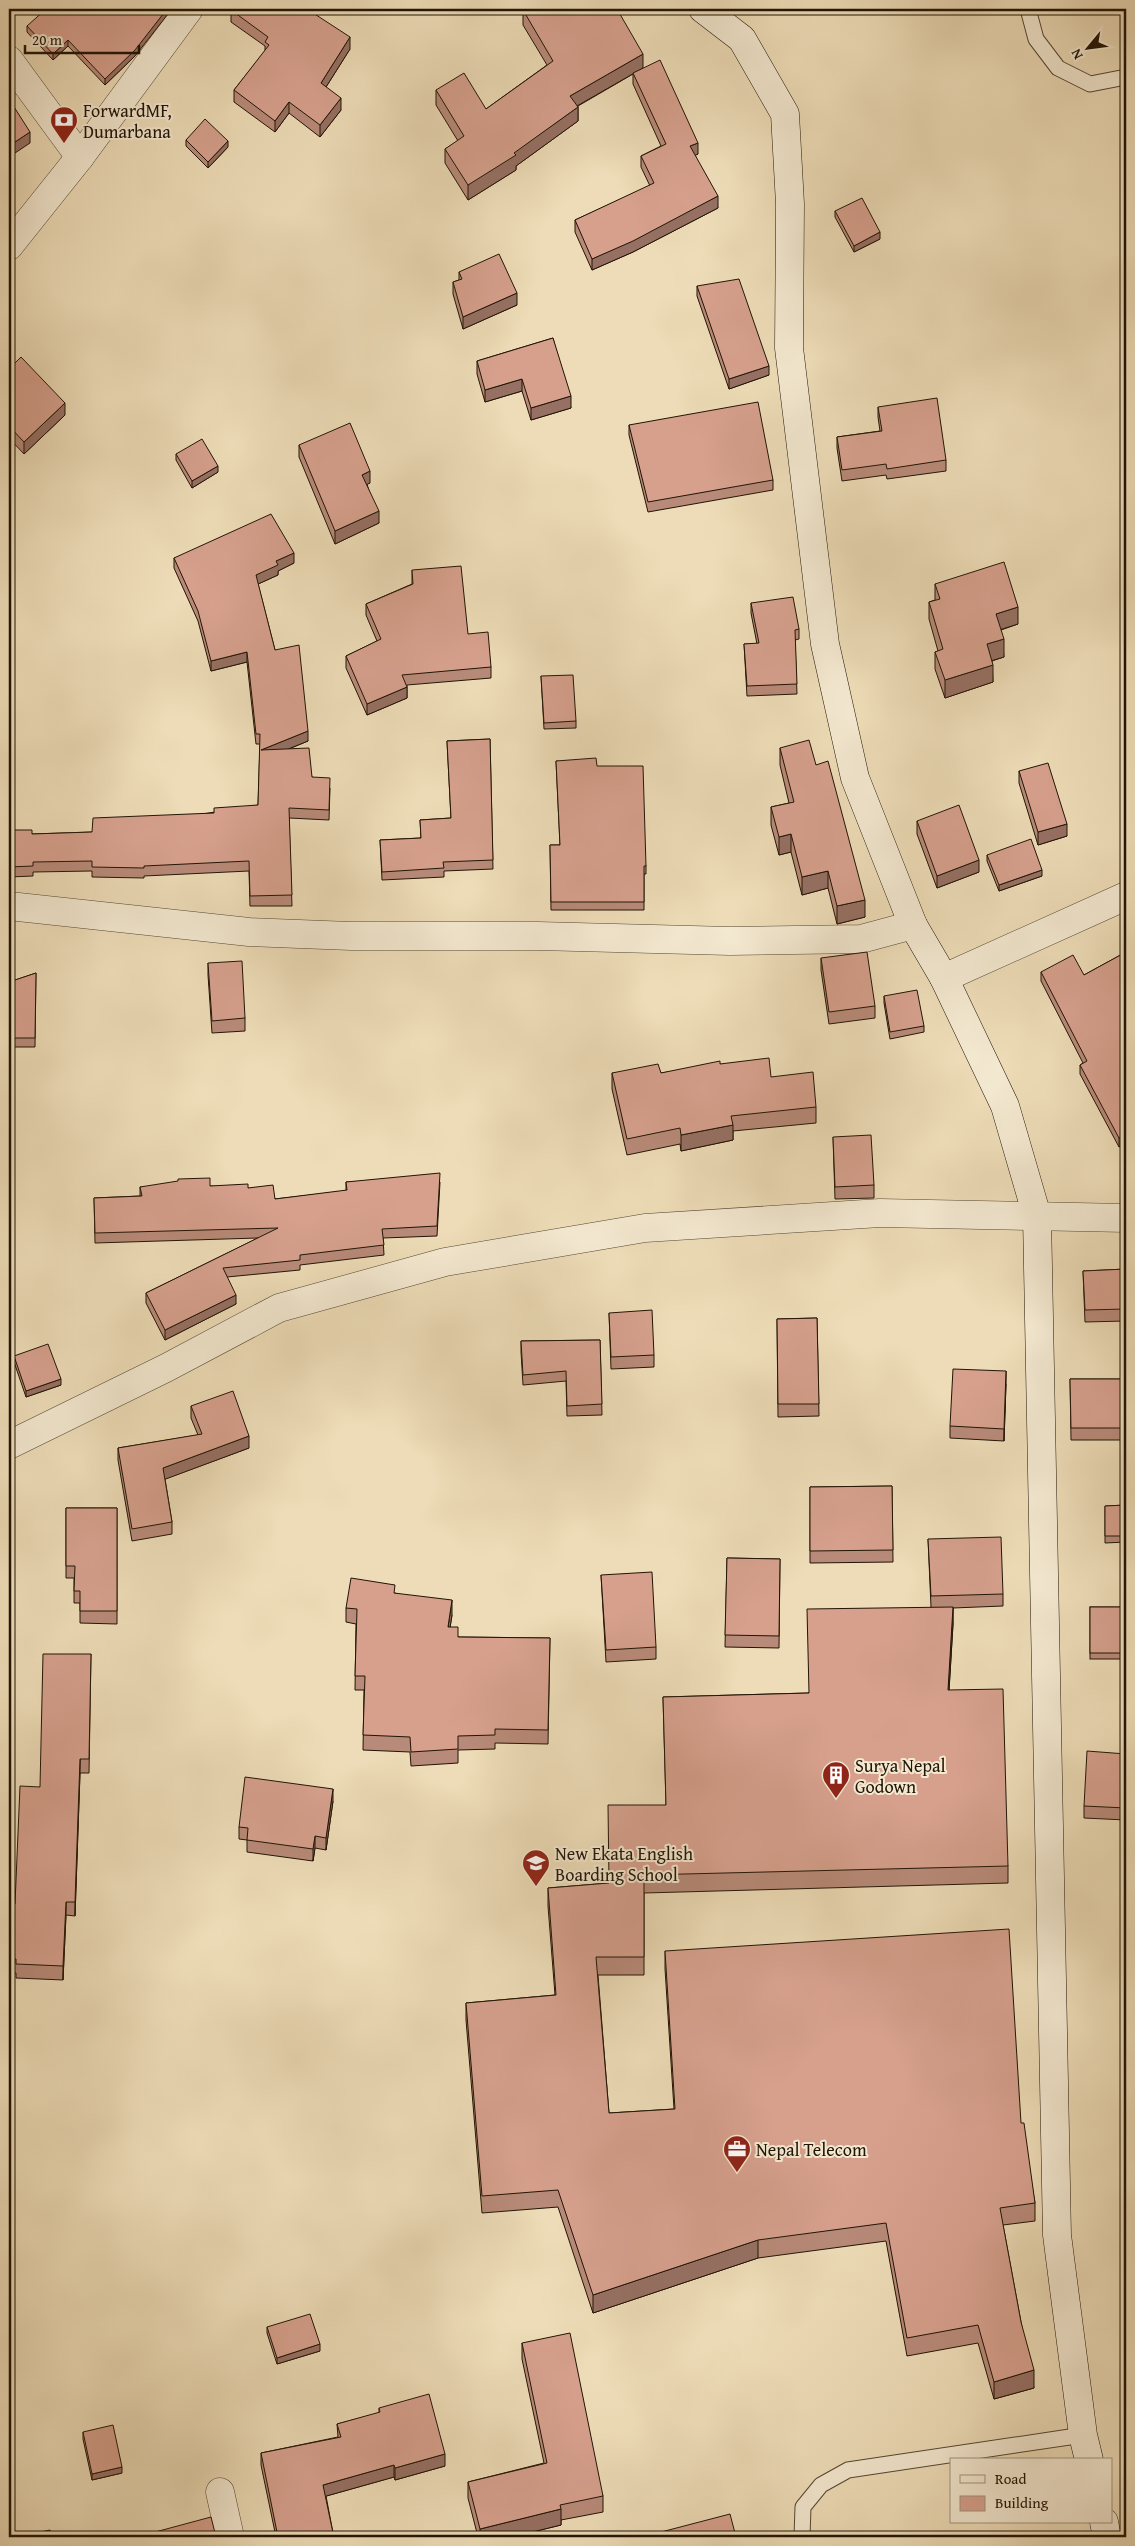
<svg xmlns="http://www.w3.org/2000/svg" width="1135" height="2546" viewBox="0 0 1135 2546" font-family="'Gentium Book Plus',serif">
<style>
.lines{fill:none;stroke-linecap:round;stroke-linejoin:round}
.lane-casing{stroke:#544632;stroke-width:17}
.street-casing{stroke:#544632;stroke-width:29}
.secondary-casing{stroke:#211405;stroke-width:29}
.lane{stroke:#f3e8d0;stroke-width:15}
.street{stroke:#f3e8d0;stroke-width:28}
.secondary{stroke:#f3e8d0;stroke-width:28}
.wall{fill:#b88a79;stroke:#211405}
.shaded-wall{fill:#967063;stroke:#211405}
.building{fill:#d6a08d;stroke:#211405}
.labels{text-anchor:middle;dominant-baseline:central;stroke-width:4;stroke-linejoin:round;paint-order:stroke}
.poi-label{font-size:18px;fill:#211405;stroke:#f3e8d0;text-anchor:start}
</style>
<rect width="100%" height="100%" fill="#eddcb7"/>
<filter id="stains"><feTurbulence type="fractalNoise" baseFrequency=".004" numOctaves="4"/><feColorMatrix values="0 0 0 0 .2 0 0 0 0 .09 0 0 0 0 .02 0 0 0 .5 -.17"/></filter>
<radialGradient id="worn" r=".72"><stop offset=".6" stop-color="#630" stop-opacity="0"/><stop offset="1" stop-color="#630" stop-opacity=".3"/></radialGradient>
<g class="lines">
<g class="lane-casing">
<g id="lane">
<path d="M1028 9 1036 39 1058 68 1090 84 1126 77"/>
<path d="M802 2537 803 2507 821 2485 848 2470 1083 2435"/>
</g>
</g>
<g class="street-casing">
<g id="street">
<path d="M9 60 80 157"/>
<path d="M9 246 80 157 189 9"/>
<path d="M9 906 249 932 351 936H538L730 941 861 939 913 925"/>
<path d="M944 978 1126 896"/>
<path d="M9 1445 166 1368 279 1308 445 1262 645 1228 880 1213 1126 1218"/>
<path d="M220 2492 230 2537"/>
</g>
</g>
<g class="secondary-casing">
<g id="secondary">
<path d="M703 9 742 39 785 114 790 204 789 348 825 644 855 778 913 925 944 978 1005 1106 1037 1216 1057 2235 1083 2435 1089 2460"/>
<path d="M1104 2522 1107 2537"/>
</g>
</g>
<use href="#lane" class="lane"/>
<use href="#street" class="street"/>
<use href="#secondary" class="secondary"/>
</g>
<g class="wall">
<path d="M231 10 350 49 326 87 341 110 320 137 289 113 275 132 234 102V90L265 51V46L231 22Z"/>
<path d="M523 10 643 68 698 154 695 155 718 208 633 252 592 270 575 232V220L650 186 641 167V156L661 146 633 84V74L578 106V121L516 166V170L468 200 445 163V149L458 141 436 105V90L486 109 547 65 523 25Z"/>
<path d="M27 26 135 56 105 85 68 46 53 60 27 32Z"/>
<path d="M186 140 228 147 208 168 186 146Z"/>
<path d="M835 211 880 239 854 252 835 217Z"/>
<path d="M459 272 517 305 463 329 453 294V282L459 280Z"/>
<path d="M697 286 769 375 729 389 697 296Z"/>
<path d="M553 338 571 408 531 420 522 391 485 402 477 374V361Z"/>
<path d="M9 369 65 415 24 454 9 438Z"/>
<path d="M878 407 946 460V471L887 479 886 475 842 481 837 448V437L880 431 878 417Z"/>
<path d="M629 425 773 480V490L648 512 629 435Z"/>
<path d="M299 445 370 483 367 484 379 523 335 544 299 457Z"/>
<path d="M176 454 218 472 192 488 176 460Z"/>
<path d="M174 558 294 563 278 571V575L258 584 275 650 308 741 289 749 312 777 330 788 329 820 289 818 292 906H250L249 871 144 876V878L92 877V871L33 872V876L9 877V830L32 834 92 832 258 805 260 744H256L247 662 211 671 198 621 174 568Z"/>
<path d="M412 570 468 634 491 667V678L407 685V698L367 715 346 668V656L377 641 366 615V604L412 584Z"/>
<path d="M935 584 1018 624 1001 630 1004 657 992 661 993 682 945 698 935 669V652L938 651 929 619V602L935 600Z"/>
<path d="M751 603 799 629V639L795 640 797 694 747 696 744 644H757L751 613Z"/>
<path d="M541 676 576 721V728L544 729Z"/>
<path d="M490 739 493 869 444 871V877L382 880 380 840 421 838 420 820 451 818 447 741Z"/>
<path d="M780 748 816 765 865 917 837 924 828 888 802 895 791 852 779 855 771 825V807L789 803 780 765Z"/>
<path d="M556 761 597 766 646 866V874H644V910H551L550 845H560Z"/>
<path d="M1019 771 1067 836 1038 845 1019 783Z"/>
<path d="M917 821 979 872 937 888 917 834Z"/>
<path d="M987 855 1042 876 999 891 987 861Z"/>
<path d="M1126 952V1143L1119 1147 1080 1074V1065L1083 1063 1041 981V972L1084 975Z"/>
<path d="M821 958 875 1006V1018L829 1024 821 970Z"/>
<path d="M208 963 245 1018V1031L212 1033 208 975Z"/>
<path d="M36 973 35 1047H9V982Z"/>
<path d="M884 996 924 1026V1032L890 1039 884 1003Z"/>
<path d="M720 1064 771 1077 816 1107V1123L733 1131V1140L681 1151 680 1144 627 1155 612 1089V1073H661Z"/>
<path d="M833 1137 874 1185V1198L835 1199Z"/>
<path d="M346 1182H440L437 1236 383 1238 384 1255 300 1265V1270L227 1277 236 1304 165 1340 146 1303V1293L258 1238 95 1243 94 1198 140 1196V1187L210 1186 248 1188 275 1199 346 1191Z"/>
<path d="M1126 1269V1321L1085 1322 1083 1271Z"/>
<path d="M609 1313 654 1355V1367L611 1369Z"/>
<path d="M817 1318 819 1416 778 1417 777 1319Z"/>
<path d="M600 1340 602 1415 567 1416 566 1381 523 1385 521 1352V1341Z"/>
<path d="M14 1356 61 1385 26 1397 14 1362Z"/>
<path d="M1070 1379H1126V1440H1071Z"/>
<path d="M1006 1384 1004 1441 950 1438V1426Z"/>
<path d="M191 1406 249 1448 165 1479 172 1522V1534L132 1541 118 1460V1448L198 1435 191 1418Z"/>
<path d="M892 1486 893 1562 810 1563V1487Z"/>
<path d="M1126 1505V1542L1105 1543V1506Z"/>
<path d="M66 1508H117V1624L80 1623V1603H74V1578H66Z"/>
<path d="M928 1539 1003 1594V1606L953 1608V1624L949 1690 1008 1866V1883L644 1893V1975H598L609 2113 674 2109 665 1969V1951L1021 2123 1035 2203V2221L1003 2225 1021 2322 1034 2388 994 2399 978 2343 907 2356 886 2241 758 2258 593 2313 558 2207 482 2213 466 2020V2003L555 1995 548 1906V1888L609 1883 666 1805 663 1697 808 1693 931 1607Z"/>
<path d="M727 1558 780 1559 779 1648 725 1647Z"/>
<path d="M601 1575 656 1647V1659L606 1662Z"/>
<path d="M395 1593 452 1615 450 1627 458 1637 550 1638 548 1744 495 1743V1749L458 1750V1763L411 1766 410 1752 363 1750 364 1690H355L356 1624 346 1622V1608Z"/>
<rect x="1090" y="1607" width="33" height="52"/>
<path d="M91 1654 89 1773H80L75 1916 66 1915 63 1980 16 1978V1973H9V1904H15L40 1787Z"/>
<path d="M1126 1754V1820L1084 1818V1806Z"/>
<path d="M333 1801 326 1850 315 1848 313 1861 247 1852V1840L239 1839V1827Z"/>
<path d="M267 2327 320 2351 277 2364 267 2333Z"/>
<path d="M522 2343 603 2496V2512L561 2520V2525L512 2537H478L468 2498V2482L544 2463 522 2359Z"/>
<path d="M379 2408 445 2466 395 2480 394 2477 326 2496 333 2533V2537H276L261 2465V2453L338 2437 337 2424 379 2413Z"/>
<path d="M83 2432 122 2473 92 2480 83 2439Z"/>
</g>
<g class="shaded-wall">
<path d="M167 9H172L135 56 105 85V79Z"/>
<path d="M350 37V49L321 95V83Z"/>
<path d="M68 40V46L53 60V54Z"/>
<path d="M643 54V68L570 110V96Z"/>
<path d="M341 98V110L320 137V125Z"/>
<path d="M289 102V113L275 132V121Z"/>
<path d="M578 107V121L516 166V170L468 200V185Z"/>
<path d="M30 132V143L9 157V146Z"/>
<path d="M228 141V147L208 168V162Z"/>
<path d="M698 143V154L690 158V146Z"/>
<path d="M718 196V208L633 252 592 270V259Z"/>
<path d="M880 232V239L854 252V246Z"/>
<path d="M517 293V305L463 329V317Z"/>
<path d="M769 366V375L729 389V379Z"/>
<path d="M522 379V391L485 402V390Z"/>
<path d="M571 396V408L531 420V408Z"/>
<path d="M65 403V415L24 454V442Z"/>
<path d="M218 466V472L192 488V481Z"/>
<path d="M370 471V483L362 487V475Z"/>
<path d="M379 511V523L335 544V531Z"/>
<path d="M294 553V563L278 571V575L256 585V575L276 561Z"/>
<path d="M11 568V580L9 582V570Z"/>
<path d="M1018 607V624L996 631V614Z"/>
<path d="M1004 639V657L987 662V644Z"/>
<path d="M247 652V662L211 671V661Z"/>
<path d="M993 665V682L945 698V680Z"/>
<path d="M407 687V698L367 715V704Z"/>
<path d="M308 731V741L261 760V750Z"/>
<path d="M1067 824V836L1038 845V832Z"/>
<path d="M791 834V852L779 855V837Z"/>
<path d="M979 860V872L937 888V876Z"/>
<path d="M1042 870V876L999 891V885Z"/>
<path d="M828 871V888L802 895V877Z"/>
<path d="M865 900V917L837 924V906Z"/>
<path d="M733 1125V1140L681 1151V1135Z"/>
<path d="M1126 1134V1143L1119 1147V1138Z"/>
<path d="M236 1295V1304L165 1340V1330Z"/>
<path d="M1006 1371V1384L1004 1441V1429Z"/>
<path d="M61 1379V1385L26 1397V1391Z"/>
<path d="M249 1436V1448L163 1480V1468Z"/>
<path d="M452 1600V1615L448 1641V1627Z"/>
<path d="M953 1607V1624L948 1708V1690Z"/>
<path d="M80 1759V1773L75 1916V1902Z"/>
<path d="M333 1789V1801L326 1850V1838Z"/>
<path d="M315 1836V1848L313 1861V1849Z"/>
<path d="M66 1902V1915L63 1980V1966Z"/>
<path d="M758 2240V2258L593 2313V2295Z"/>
<path d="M320 2344V2351L277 2364V2358Z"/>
<path d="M1034 2370V2388L994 2399V2382Z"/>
<path d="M445 2454V2466L395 2480V2468Z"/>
<path d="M394 2465V2477L323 2497V2485Z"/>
<path d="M122 2467V2473L92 2480V2474Z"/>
<path d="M561 2509V2525L512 2537H480V2529Z"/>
</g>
<g class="building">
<path d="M46 9H167L135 50 105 79 68 40 53 54 27 26Z"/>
<path d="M232 9H307L350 37 321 83 341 98 320 125 289 102 275 121 234 90 269 45 265 42 268 37 231 10Z"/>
<path d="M526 9H617L643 54 570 96 578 107 514 153 516 155 468 185 445 149 464 136 436 90 464 73 486 109 553 61 523 10Z"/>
<path d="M660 60 698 143 690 146 718 196 633 241 592 259 575 220 654 183 641 156 666 144 633 73Z"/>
<path d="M9 99 30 132 9 146Z"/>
<path d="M205 119 228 141 208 162 186 140Z"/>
<path d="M862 198 880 232 854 246 835 211Z"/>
<path d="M499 254 517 293 463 317 453 282 462 279 459 272Z"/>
<path d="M739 279 769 366 729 379 697 286Z"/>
<path d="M553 338 571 396 531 408 522 379 485 390 477 361Z"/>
<path d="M21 357 65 403 24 442 9 426V369Z"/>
<path d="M937 398 946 460 887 469 886 464 842 470 837 437 882 431 878 407Z"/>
<path d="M758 402 773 480 648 502 629 425Z"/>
<path d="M350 423 370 471 362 475 379 511 335 531 299 445Z"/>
<path d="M202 439 218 466 192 481 176 454Z"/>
<path d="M271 514 294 553 276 561 278 565 256 575 275 650 299 645 308 731 261 750 309 748 312 777 330 778 329 810 289 808 292 895 250 896 249 861 144 866V868L92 867V861L33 862V866L9 867V830H32V834L92 832 93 818 214 813V808L258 805 260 734H256L247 652 211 661 198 611 174 558Z"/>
<path d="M1004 562 1018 607 996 614 1004 639 987 644 993 665 945 680 935 652 943 649 929 602 940 599 935 584Z"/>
<path d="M461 566 468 634 488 632 491 667 402 675 407 687 367 704 346 656 381 639 366 604 413 584 412 570Z"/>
<path d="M793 597 799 629 795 630 797 684 747 686 744 644 759 643 751 603Z"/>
<path d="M573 675 576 721 544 723 541 676Z"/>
<path d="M490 739 493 860 443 862 444 868 382 872 380 840 421 838 420 820 451 818 447 741Z"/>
<path d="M809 740 816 765 828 761 865 900 837 906 828 871 802 877 791 834 779 837 771 807 794 802 780 748Z"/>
<path d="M596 758 597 766H643L646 866H644V902H551L550 845H560L556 761Z"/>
<path d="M1048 763 1067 824 1038 832 1019 771Z"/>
<path d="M959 805 979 860 937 876 917 821Z"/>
<path d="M1031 839 1042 870 999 885 987 855Z"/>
<path d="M867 952 875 1006 829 1012 821 958Z"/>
<path d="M1126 952V1134L1119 1138 1080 1065 1087 1061 1041 972 1073 955 1084 975Z"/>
<path d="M242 961 245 1018 212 1021 208 963Z"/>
<path d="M36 973 35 1038H9V982Z"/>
<path d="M917 990 924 1026 890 1032 884 996Z"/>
<path d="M769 1058 771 1077 813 1072 816 1107 731 1116 733 1125 681 1135 680 1128 627 1139 612 1073 658 1064 661 1073 720 1061V1064Z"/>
<path d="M871 1135 874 1185 835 1187 833 1137Z"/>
<path d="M440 1173 437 1226 382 1229 384 1245 300 1255V1260L223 1268 236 1295 165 1330 146 1293 278 1228 95 1233 94 1198 142 1196 140 1187 178 1181V1179L210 1178V1186L248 1184V1188L273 1185 275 1199 347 1190 346 1182Z"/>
<path d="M1126 1269V1309L1085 1310 1083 1271Z"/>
<path d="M652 1310 654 1355 611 1357 609 1313Z"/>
<path d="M817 1318 819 1404H778L777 1319Z"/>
<path d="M600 1340 602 1404 567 1406 566 1371 523 1375 521 1341Z"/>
<path d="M48 1344 61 1379 26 1391 14 1356Z"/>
<path d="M953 1369 1006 1371 1004 1429 950 1426Z"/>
<path d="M1070 1379H1126V1428H1071Z"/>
<path d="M233 1391 249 1436 163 1468 172 1522 132 1529 118 1448 202 1434 191 1406Z"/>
<path d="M892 1486 893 1550 810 1551V1487Z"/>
<path d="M1126 1505V1536H1105V1506Z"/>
<path d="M66 1508H117V1611H80V1591H74L75 1566H66Z"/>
<path d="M1001 1537 1003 1594 931 1596 928 1539Z"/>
<path d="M727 1558 780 1559 779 1636 725 1635Z"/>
<path d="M652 1572 656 1647 606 1650 601 1575Z"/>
<path d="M351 1578 395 1585 394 1593 452 1600 448 1627H458V1637L550 1638 548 1730 495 1729V1735L458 1736V1749L411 1752 410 1737 363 1735 365 1676H355L357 1609 346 1608Z"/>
<path d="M953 1607 948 1690 1003 1689 1008 1866 644 1875V1957H596L609 2113 675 2109 665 1951 1009 1929 1021 2123H1024L1035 2203 1000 2208 1021 2322 1034 2370 994 2382 978 2325 907 2338 886 2223 758 2240 593 2295 558 2190 482 2196 466 2003 556 1995 548 1888 609 1883 608 1805H666L663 1697 809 1693 807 1609Z"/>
<rect x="1090" y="1607" width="33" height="46"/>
<path d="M43 1654H91L89 1759H80L75 1902H66L63 1966 16 1964V1959H9V1904H15L20 1786 40 1787Z"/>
<path d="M1087 1751 1126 1754V1808L1084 1806Z"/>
<path d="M245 1777 333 1789 326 1838 315 1836 313 1849 247 1840 248 1828 239 1827Z"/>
<path d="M310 2314 320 2344 277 2358 267 2327Z"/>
<path d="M570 2333 603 2496 560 2505 561 2509 480 2529 468 2482 547 2463 522 2343Z"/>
<path d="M429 2394 445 2454 395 2468 394 2465 323 2485 333 2533 311 2537H278L261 2453 341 2437 337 2424 380 2412 379 2408Z"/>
<path d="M113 2425 122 2467 92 2474 83 2432Z"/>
<path d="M730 2514 736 2537H642Z"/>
<path d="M211 2517 216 2537H144V2535Z"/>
<path d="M50 2530 52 2537H17Z"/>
</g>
<defs>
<g id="bank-pin" transform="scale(1.4375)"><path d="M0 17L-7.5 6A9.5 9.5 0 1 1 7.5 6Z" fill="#8f2418" stroke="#f3e8d0"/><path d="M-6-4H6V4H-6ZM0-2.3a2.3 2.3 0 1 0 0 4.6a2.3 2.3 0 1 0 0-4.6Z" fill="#fff"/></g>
<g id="building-pin" transform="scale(1.4375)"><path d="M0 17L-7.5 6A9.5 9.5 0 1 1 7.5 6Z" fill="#8f2418" stroke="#f3e8d0"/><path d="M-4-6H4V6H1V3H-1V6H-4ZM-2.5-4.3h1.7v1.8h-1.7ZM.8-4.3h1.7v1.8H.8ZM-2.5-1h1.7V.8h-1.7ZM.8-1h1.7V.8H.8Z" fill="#fff"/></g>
<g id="school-pin" transform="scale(1.4375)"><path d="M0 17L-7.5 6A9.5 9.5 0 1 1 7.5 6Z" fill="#8f2418" stroke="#f3e8d0"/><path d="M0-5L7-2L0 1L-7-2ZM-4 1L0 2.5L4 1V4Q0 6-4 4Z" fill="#fff"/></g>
<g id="office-pin" transform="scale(1.4375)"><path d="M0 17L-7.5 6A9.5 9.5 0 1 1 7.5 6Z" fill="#8f2418" stroke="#f3e8d0"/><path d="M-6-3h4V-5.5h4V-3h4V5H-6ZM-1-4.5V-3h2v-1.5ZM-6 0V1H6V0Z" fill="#fff"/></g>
</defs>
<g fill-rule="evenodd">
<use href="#bank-pin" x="64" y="120"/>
<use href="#building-pin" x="836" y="1775"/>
<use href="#school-pin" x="536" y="1863"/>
<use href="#office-pin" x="737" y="2149"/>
</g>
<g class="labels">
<g class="poi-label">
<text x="83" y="110">ForwardMF,<tspan x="83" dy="21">Dumarbana</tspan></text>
<text x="855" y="1765">Surya Nepal<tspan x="855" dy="21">Godown</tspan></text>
<text x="555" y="1853">New Ekata English<tspan x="555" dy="21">Boarding School</tspan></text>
<text x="756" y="2149">Nepal Telecom</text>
</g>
</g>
<rect width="1135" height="2546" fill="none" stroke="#eddcb7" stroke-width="30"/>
<rect x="10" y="10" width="1115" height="2526" fill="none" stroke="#211405" stroke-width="2.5"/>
<rect x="15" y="15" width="1105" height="2516" fill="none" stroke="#211405"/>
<rect x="950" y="2458" width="162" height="65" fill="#f3e8d0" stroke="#9f937f"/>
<rect x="960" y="2475" width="25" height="8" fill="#f3e8d0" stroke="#9f937f"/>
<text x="995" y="2484" font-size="15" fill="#211405">Road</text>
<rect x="960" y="2496" width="25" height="15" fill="#d6a08d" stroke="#9f937f"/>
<text x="995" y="2508" font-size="15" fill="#211405">Building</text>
<g transform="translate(1088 48) rotate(241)" stroke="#f3e8d0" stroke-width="4" paint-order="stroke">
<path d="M0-4L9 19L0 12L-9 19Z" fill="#211405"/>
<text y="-8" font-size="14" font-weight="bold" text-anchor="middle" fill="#211405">N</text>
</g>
<path d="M25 45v8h114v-8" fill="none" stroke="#211405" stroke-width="2.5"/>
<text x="32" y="45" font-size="15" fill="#211405" stroke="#f3e8d0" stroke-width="4" paint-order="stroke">20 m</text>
<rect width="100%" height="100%" filter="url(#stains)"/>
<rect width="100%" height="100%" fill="url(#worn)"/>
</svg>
